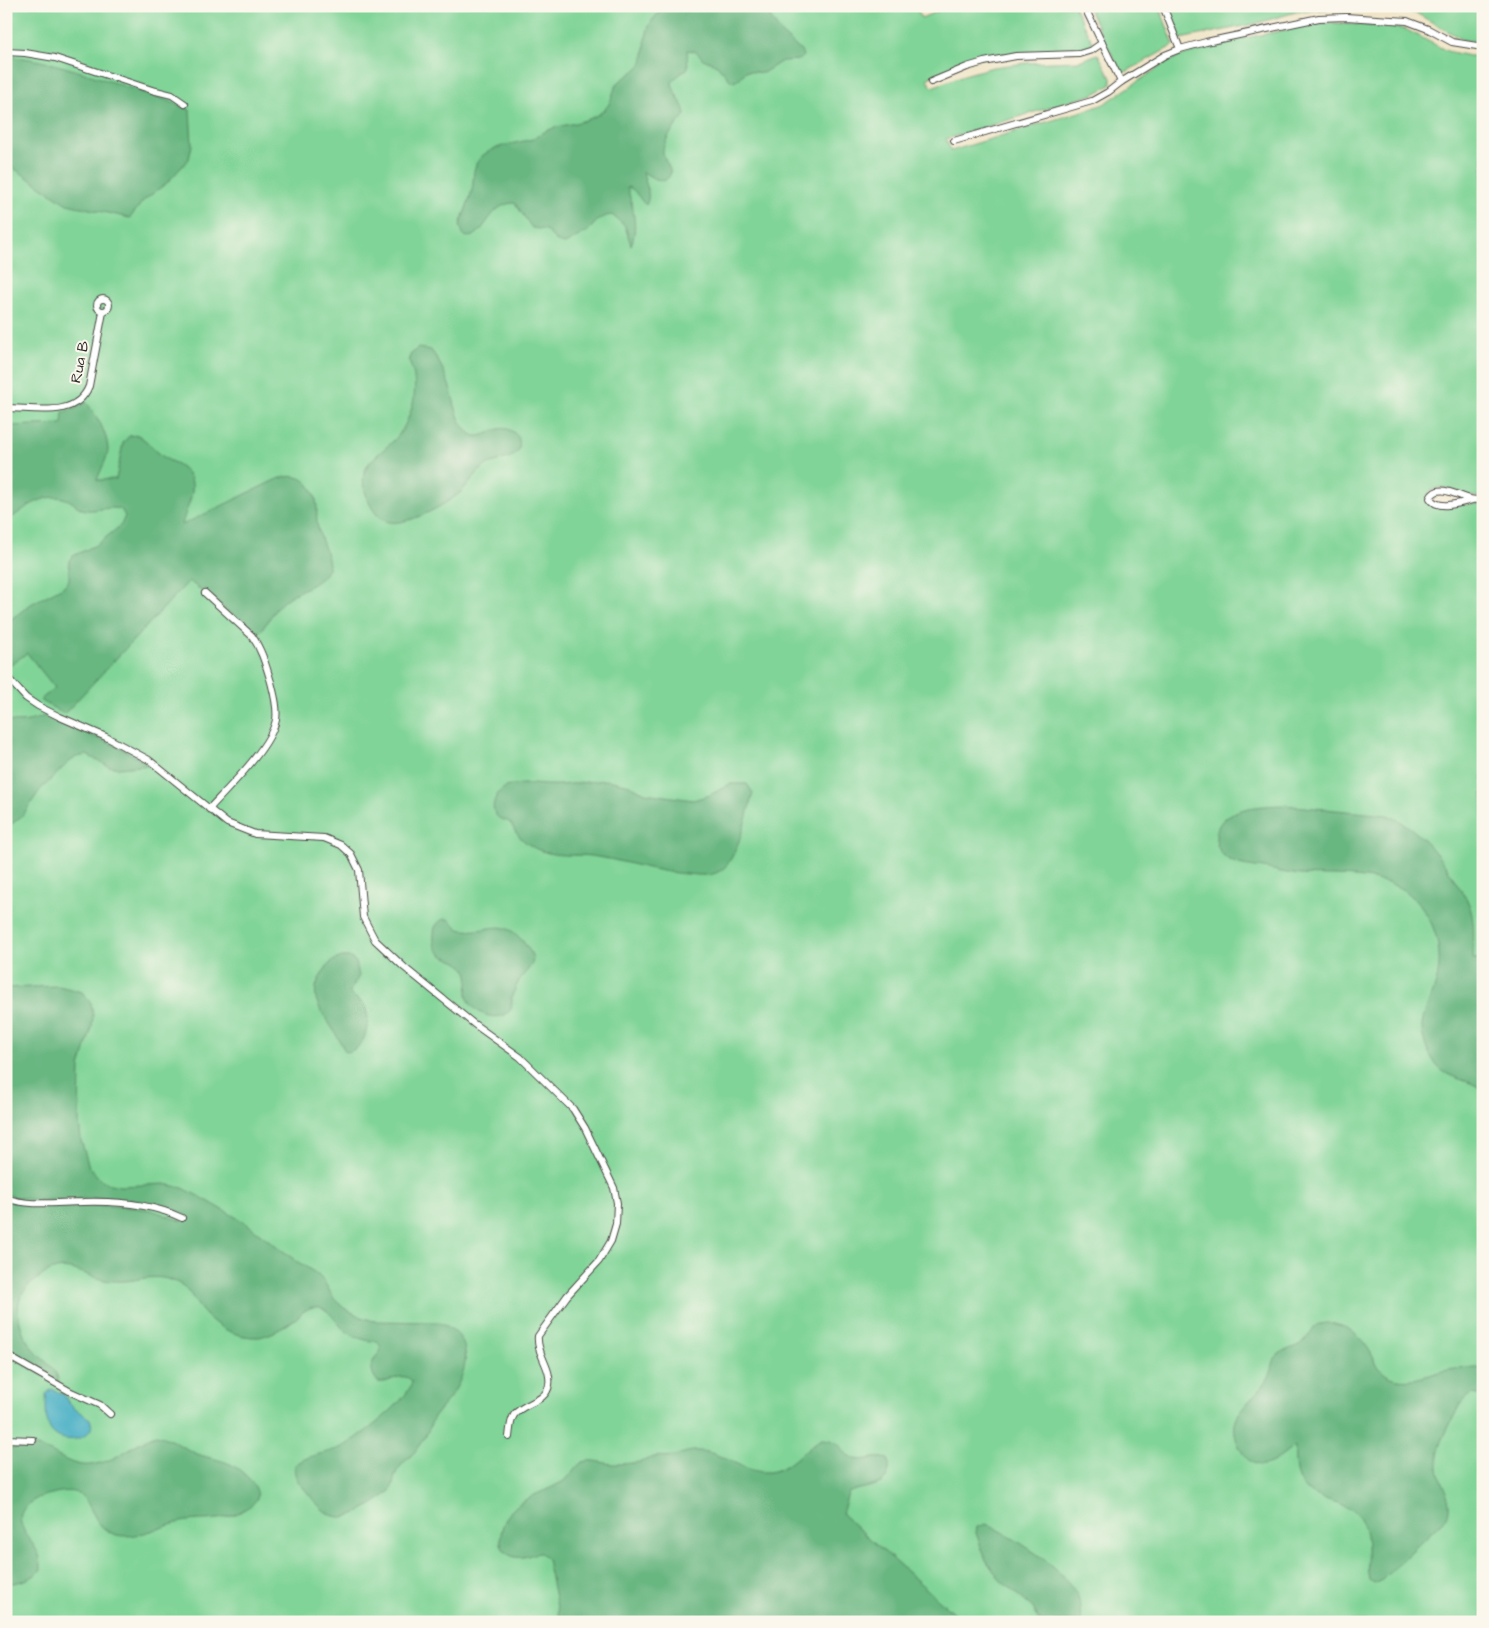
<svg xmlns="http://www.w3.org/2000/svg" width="1489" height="1628" viewBox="0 0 1489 1628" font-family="'Architects Daughter',sans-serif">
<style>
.green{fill:#80d497;stroke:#568061}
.forest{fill:#68b680;stroke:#4a7056}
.water{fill:#46afc5;stroke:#386d78}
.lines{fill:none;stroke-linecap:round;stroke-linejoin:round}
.minor-casing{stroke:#494743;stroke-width:8}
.minor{stroke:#fff;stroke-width:6}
.labels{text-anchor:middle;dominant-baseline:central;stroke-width:4;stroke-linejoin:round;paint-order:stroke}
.street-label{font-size:15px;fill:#2b2b2b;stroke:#fbf7ec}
</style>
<rect width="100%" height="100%" fill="#fbf7ec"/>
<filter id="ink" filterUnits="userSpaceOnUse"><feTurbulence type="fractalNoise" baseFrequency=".02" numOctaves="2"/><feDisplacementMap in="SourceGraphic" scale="10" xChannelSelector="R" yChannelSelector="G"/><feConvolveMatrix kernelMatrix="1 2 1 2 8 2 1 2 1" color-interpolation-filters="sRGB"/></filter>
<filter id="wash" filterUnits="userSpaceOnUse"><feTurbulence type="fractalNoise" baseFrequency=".0096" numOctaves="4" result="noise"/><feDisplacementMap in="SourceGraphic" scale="20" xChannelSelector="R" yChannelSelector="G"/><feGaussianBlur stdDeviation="1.12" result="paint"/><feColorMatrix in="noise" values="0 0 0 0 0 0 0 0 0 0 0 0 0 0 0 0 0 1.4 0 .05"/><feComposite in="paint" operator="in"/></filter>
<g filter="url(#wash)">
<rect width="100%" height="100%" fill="#f0e5c8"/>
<g class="green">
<path d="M6 6H916L921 18 951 6H1074L1093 43 1092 45C1073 56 1049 51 1028 52 993 54 957 61 927 79L932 87 964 75 993 67 1027 63 1079 61 1098 54 1111 78V85L1094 94 946 139 951 151 1093 108 1104 104 1164 64 1180 56 1230 41 1320 23H1337L1405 29 1447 51 1469 56H1483V497C1479 497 1475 497 1471 496 1457 493 1433 477 1426 500L1429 504C1447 510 1465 502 1483 504V1622H6Z"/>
<path d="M1087 6H1159L1174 45 1122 74Z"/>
<path d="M1168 6H1483V42L1463 40 1416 13 1399 11 1341 8 1296 12 1254 24 1180 39Z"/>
</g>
<g class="forest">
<path d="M667 6H763L781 33 801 51 803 55 802 58 799 60 782 61 763 73 746 71 739 79 734 82 731 81 717 65 703 59 697 52 687 50 688 68 674 79 672 83C674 95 684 103 685 115 678 123 662 142 663 152 664 164 679 174 663 181L653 178 643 172C645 183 652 195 646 205 639 200 636 188 627 187 632 205 639 227 631 245L625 226 612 215 606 216 597 221 588 231 565 244 560 243 554 239 546 230 532 228 515 203C487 202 485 243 464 236L460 226C463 214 469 203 472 190 474 181 472 169 478 161 487 146 518 143 533 139 538 137 542 133 546 131 566 122 589 125 606 108 613 101 612 89 619 82 626 75 637 72 642 62 646 53 644 42 647 33 649 21 658 13 667 6Z"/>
<path d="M6 56C46 59 81 72 118 84 143 93 167 99 190 110L192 145 189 159 168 182 143 201 130 218 67 204 6 163Z"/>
<path d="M418 348 431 350C441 363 447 378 452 394 456 408 458 424 471 434 483 443 498 420 513 432 516 434 519 437 519 441 524 462 493 458 484 467 475 474 469 484 461 492 447 504 395 535 379 517 372 510 368 501 365 491 356 463 381 455 397 437 404 429 409 417 412 407 415 398 415 385 414 377 413 369 408 363 410 355Z"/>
<path d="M86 402C96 415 107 432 108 449 108 458 100 471 97 480L116 479 123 443 129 436 138 435C148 441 155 451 165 458 169 461 174 462 179 465 204 482 187 503 182 525L275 480C295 472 310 477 316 500 318 507 316 515 317 523 319 537 327 550 329 564 326 584 300 588 286 599 270 611 271 622 257 634L189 581 64 714 40 700 55 688 27 653 8 667 6 665V623L31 604 63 587 69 580V560L73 556 98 544 121 525 125 516 121 509C109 506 98 511 86 510 78 509 73 501 66 499 45 491 21 510 6 523V426L62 424 63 412 75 409Z"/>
<path d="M45 716 121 748 149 765 119 768 108 766 87 755 76 757 68 763 40 790 23 815 13 823 6 825V720C21 724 31 721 45 716Z"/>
<path d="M608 780 630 785 645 793 693 800 710 795 730 784H747L753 793C748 811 737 862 720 871 710 877 699 875 687 874 653 872 624 860 591 856 575 854 557 857 542 851 532 848 521 840 515 831 513 828 512 824 509 822 504 819 499 820 496 815 489 806 497 791 506 787 521 781 543 786 559 785 575 784 591 781 608 780Z"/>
<path d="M1284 805 1387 815C1419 827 1441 858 1458 885 1461 890 1466 896 1468 902 1476 919 1473 941 1473 959L1483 958V1090C1469 1079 1452 1080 1439 1068 1435 1064 1432 1058 1429 1053 1411 1018 1433 1006 1438 974 1442 950 1436 926 1421 906 1394 870 1341 878 1301 875 1289 874 1277 871 1264 868 1250 866 1237 866 1225 857 1219 851 1216 845 1216 837 1217 806 1262 806 1284 805Z"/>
<path d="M444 919H449C454 923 456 929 463 930 492 933 503 915 525 944 539 962 532 964 520 979 517 984 514 991 512 996 511 1003 514 1009 507 1013 493 1023 468 1011 467 993 467 985 471 978 466 970 457 955 431 962 434 934 434 927 437 922 444 919Z"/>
<path d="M342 957H349L356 962 359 976 349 993 365 1005C371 1021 367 1050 346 1052 342 1047 340 1041 337 1036 325 1014 305 999 322 974 327 965 332 960 342 957Z"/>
<path d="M59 986 82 992 91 1003 93 1016 92 1027 80 1067 79 1122 81 1140 89 1167 100 1179 110 1184 120 1186 165 1184 183 1188 206 1200 246 1223 295 1260 317 1274 323 1280 335 1300 344 1308 361 1317 374 1321 436 1322C475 1333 470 1369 451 1396 446 1403 439 1409 434 1417 432 1420 431 1424 430 1427 426 1435 421 1443 416 1450 411 1457 404 1461 400 1467 393 1475 395 1482 390 1491 382 1499 372 1505 361 1511 334 1525 324 1513 307 1492 299 1483 293 1477 295 1465 309 1454 326 1454 342 1447 358 1439 411 1399 412 1381 401 1370 390 1384 378 1382 369 1371 370 1362 380 1352 381 1349 381 1345 377 1342 375 1341 369 1341 366 1340 361 1339 353 1336 349 1333 337 1327 329 1304 314 1307 306 1308 301 1314 295 1319 286 1326 270 1336 258 1337 235 1338 212 1325 199 1307 193 1299 189 1289 180 1284 153 1270 139 1283 113 1281 83 1280 67 1253 35 1281 28 1286 21 1293 19 1302 16 1318 24 1340 35 1351 44 1362 58 1368 59 1384L6 1354V1201L126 1207 151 1210 182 1221 186 1215C157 1201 123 1198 91 1198 63 1199 34 1204 6 1194V988Z"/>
<path d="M1325 1323C1346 1323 1361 1336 1371 1353 1375 1361 1379 1370 1387 1375 1406 1386 1429 1374 1448 1370 1459 1368 1471 1368 1483 1368V1396L1473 1394C1459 1401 1459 1407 1452 1420 1445 1436 1436 1448 1438 1467 1439 1485 1456 1500 1446 1518L1387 1575 1381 1581 1374 1584 1369 1580C1365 1561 1371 1534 1359 1517 1355 1511 1349 1508 1344 1506 1337 1502 1330 1501 1322 1498 1295 1489 1294 1471 1295 1446 1286 1452 1274 1465 1262 1465 1243 1466 1229 1433 1237 1417 1245 1402 1262 1391 1270 1375 1273 1370 1272 1363 1276 1357 1283 1349 1295 1349 1303 1342 1314 1333 1307 1328 1325 1323Z"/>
<path d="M156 1435C171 1438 183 1448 197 1454 208 1458 219 1459 230 1464 239 1468 261 1486 257 1498 254 1505 246 1508 240 1512 216 1524 200 1517 177 1523 161 1527 141 1536 126 1536 121 1536 115 1535 111 1533 84 1520 96 1483 55 1493 48 1495 40 1496 34 1500 3 1519 34 1538 40 1558 41 1562 41 1566 41 1569 33 1580 20 1582 6 1584V1449C16 1449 28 1446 37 1447 59 1452 70 1470 96 1464 119 1460 135 1442 156 1435Z"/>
<path d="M822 1439C844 1440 839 1453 855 1459 865 1462 874 1455 888 1459 895 1491 865 1484 848 1493L842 1514 964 1622H560L547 1559 541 1553C533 1553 524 1559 515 1557 492 1552 501 1522 512 1510 526 1495 549 1491 565 1480 572 1475 576 1465 583 1462 593 1458 607 1465 617 1464 625 1464 632 1463 640 1462 645 1461 649 1458 654 1457 660 1456 667 1457 673 1456 681 1454 691 1450 699 1451 723 1452 743 1473 768 1472 789 1471 803 1448 822 1439Z"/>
<path d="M986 1524C1014 1537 1062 1567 1077 1595 1081 1603 1080 1613 1081 1622H1040L1033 1608 1000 1580 986 1560 976 1533 977 1527Z"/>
</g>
<path class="water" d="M52 1389 64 1395 68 1402 75 1409 90 1419 92 1426C87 1443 58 1444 50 1429 44 1418 47 1405 46 1394Z"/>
</g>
<g filter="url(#ink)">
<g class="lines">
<g class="minor-casing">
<g id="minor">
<path d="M1084 6 1121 82"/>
<path d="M1163 6 1180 49"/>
<path d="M921 8 926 6"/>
<path d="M6 52 25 53 55 58 152 90 172 95 185 104"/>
<path d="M931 82 967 67 984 62 1016 56 1079 54 1092 50 1102 43"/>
<path d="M954 141 1092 101 1108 92 1121 82 1165 55 1180 49 1206 42 1319 18 1346 17 1407 21 1428 29 1452 42 1483 47"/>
<circle cx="103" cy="305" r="6"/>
<path d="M6 408C35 408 76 419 89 386L103 312"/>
<path d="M1472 500C1460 503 1437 511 1430 498 1438 482 1457 496 1470 499 1474 500 1479 500 1483 500"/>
<path d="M205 593 252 636C262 650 266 666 271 682 274 694 278 708 276 720 270 748 228 788 209 809"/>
<path d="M6 676 26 698 38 706 60 717 106 737 149 760 227 823 255 834 324 838 341 845 351 854 359 870 363 917 375 940 405 968 474 1024 520 1057 573 1109 585 1128 614 1188 617 1203 616 1224 611 1241 599 1261 567 1296 538 1336C536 1354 552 1368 549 1385 546 1403 523 1402 514 1415 510 1421 510 1430 509 1437"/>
<path d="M6 1198C31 1207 58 1202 83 1202 116 1201 152 1204 182 1218"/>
<path d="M6 1355 71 1392 100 1405 110 1414"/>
<path d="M6 1439 33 1440"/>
</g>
</g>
<use href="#minor" class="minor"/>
</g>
</g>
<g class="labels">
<g class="street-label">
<text transform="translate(80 362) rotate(-78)">Rua B</text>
</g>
</g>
<rect width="1489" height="1628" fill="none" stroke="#fbf7ec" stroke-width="25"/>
</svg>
